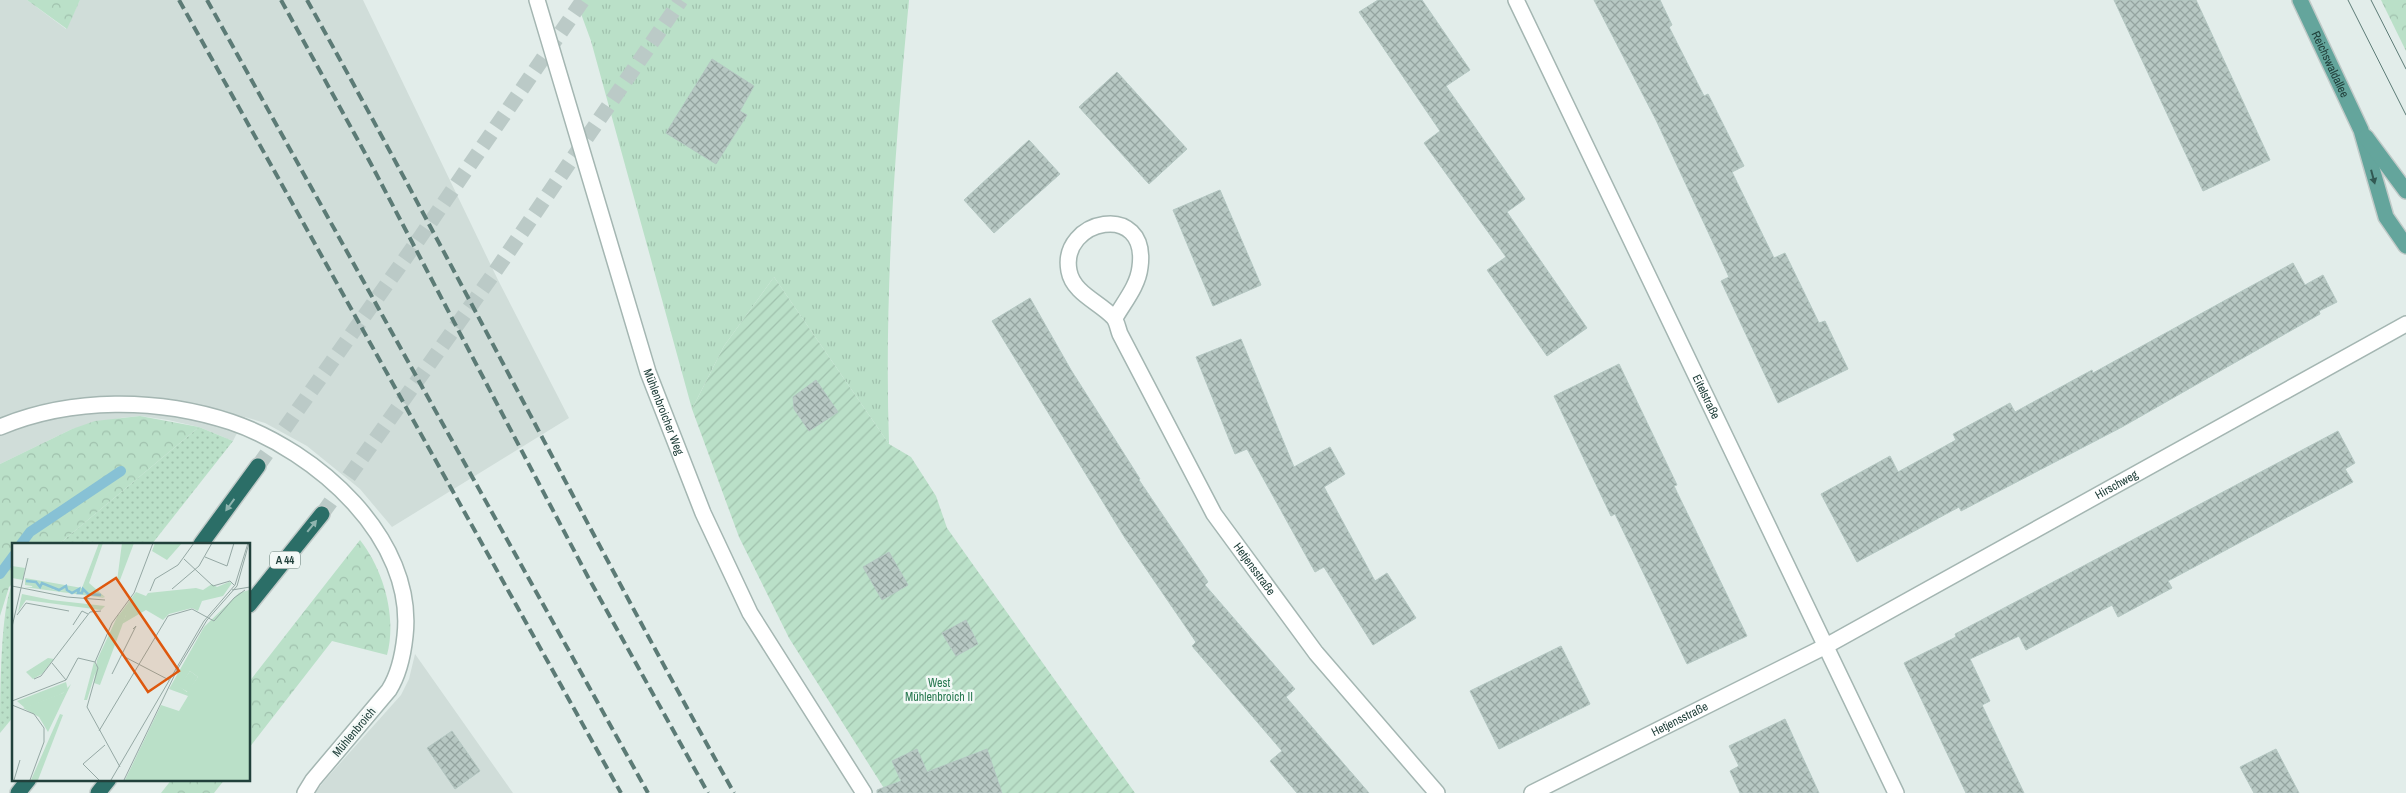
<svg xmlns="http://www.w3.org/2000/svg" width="2406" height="793" viewBox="0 0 2406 793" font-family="'Archivo Narrow',sans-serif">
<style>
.built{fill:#d0ddd9}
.grass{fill:url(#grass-dots)}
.forest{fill:url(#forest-crowns)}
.park{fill:url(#park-tufts)}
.garden{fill:url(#garden-furrows)}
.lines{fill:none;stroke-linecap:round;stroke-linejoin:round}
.stream{stroke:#87c1d5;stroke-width:10}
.building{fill:url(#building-cross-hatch);stroke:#b4c7c2}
.highway-tunnel{stroke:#bbcac7;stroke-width:15;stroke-dasharray:15 8;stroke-linecap:butt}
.minor-casing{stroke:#a4b6b2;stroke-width:18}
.major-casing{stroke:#c1cac8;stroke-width:18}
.highway-casing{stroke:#c1cac8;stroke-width:18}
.minor{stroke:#fff;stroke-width:15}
.major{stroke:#64a59c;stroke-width:15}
.highway{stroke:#2b6e67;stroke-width:15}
.tram{stroke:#5c7b76;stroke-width:1}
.rail{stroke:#5c7b76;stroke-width:4;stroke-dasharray:10 5;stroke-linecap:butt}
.oneway{fill:#325953}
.oneway2{fill:#8fb4af}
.labels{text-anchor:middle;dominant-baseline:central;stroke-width:5;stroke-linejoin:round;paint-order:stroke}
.shield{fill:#f3f9f7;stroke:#607873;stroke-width:1}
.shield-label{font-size:11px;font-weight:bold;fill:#21403b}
.street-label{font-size:12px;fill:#21403b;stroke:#f3f9f7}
.park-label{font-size:12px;fill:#297951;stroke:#f3f9f7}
.inset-river{fill:none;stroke:#87c1d5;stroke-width:2.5}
.inset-road{fill:none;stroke:#95a8a4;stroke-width:1}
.view{fill:#de580e;fill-opacity:0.15;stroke:#de580e;stroke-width:2.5}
.inset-edge{fill:none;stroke:#21403b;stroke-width:2.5}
</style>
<defs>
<pattern id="grass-dots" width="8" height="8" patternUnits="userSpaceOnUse" patternTransform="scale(1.25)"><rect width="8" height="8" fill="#bae0c8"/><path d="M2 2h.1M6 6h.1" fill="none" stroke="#a0c1ad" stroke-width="1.8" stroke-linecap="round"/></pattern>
<pattern id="forest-crowns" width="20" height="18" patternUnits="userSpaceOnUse" patternTransform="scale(1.25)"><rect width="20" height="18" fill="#bae0c8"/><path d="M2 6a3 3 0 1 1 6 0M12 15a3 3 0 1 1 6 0" fill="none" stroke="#a0c1ad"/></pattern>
<pattern id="park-tufts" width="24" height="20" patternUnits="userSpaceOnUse" patternTransform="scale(1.25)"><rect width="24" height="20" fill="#bae0c8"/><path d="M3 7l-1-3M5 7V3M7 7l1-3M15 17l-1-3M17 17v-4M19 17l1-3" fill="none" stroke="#a0c1ad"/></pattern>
<pattern id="garden-furrows" width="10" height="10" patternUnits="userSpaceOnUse" patternTransform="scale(1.25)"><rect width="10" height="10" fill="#bae0c8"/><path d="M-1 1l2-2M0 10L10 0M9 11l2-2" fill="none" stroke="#a0c1ad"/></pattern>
<pattern id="building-cross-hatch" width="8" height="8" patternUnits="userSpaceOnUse" patternTransform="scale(1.25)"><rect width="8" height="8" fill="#b7c8c3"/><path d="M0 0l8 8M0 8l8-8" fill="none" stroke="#94a4a0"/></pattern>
</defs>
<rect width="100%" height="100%" fill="#e2edea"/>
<g class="built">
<path d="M0 0H27L66 29 80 0H363L498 280 569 418 392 527 360 489 307 446 265 423 245 417 233 441 199 427 168 420 140 416 120 418 72 429 0 464Z"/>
<path d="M415 654 513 793H315L325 780 401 695 409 679Z"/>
</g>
<g class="grass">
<path d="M199 427 233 441 152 544H59Z"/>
<path d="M14 582V716L0 733C0 703 0 600 14 582Z"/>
</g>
<g class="forest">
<path d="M27 0H80L67 29Z"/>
<path d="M2381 0H2406V51Z"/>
<path d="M140 416 199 427 59 544H14V582L9 587 0 616V464L72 429 95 421Z"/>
<path d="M360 540C384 571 397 617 387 655L332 641 249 748V682Z"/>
<path d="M172 779H225L214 793H161Z"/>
</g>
<path class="park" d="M576 0H909C895 147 884 295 889 444L774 277 724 346 692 409 591 41Z"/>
<path class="garden" d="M774 277 889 444 911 457 936 496 947 528 1135 793H887L789 638 739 537 692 409 724 346Z"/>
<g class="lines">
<g class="stream">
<path d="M21 544 30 532 121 471"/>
<path d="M0 574 14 555"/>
</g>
</g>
<g class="building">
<path d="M1378 0H1422L1470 70 1446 86 1525 199 1507 212 1587 328 1547 356 1487 270 1506 257 1424 143 1440 131 1359 12Z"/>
<path d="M1594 0H1660L1672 25 1669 27 1704 96 1708 94 1744 166 1732 172 1774 258 1785 253 1819 323 1825 321 1848 369 1778 403 1721 281 1729 277 1656 120Z"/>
<path d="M2114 0H2196L2270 160 2203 191Z"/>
<path d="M712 59 754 86 740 111 747 115 716 164 666 133Z"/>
<path d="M1117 72 1187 149 1149 184 1079 107Z"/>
<path d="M1029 140 1060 174 994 233 964 200Z"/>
<path d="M1220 190 1261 285 1213 306 1173 210Z"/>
<path d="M2293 263 2305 285 2323 275 2337 302 2319 311 2320 314 2122 427 1961 511 1959 507 1857 562 1821 494 1890 456 1898 472 1956 440 1953 434 2010 403 2015 412 2092 370 2093 373Z"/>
<path d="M1030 298 1071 370 1140 479 1139 480 1208 582 1205 585 1295 689 1286 697 1369 793H1297L1270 761 1282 751 1192 646 1196 642 1125 538 992 321Z"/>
<path d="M1241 339 1294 467 1330 447 1345 474 1324 487 1375 581 1387 573 1416 618 1373 645 1324 567 1315 572 1247 449 1235 454 1196 357Z"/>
<path d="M1619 364 1677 485 1674 486 1747 636 1687 664 1615 514 1611 516 1554 396Z"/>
<path d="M816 380 838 412 809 431 794 409 793 397Z"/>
<path d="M2338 431 2355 463 2345 469 2353 482 2168 581 2172 588 2118 617 2112 605 2026 650 2019 636 1970 659 1990 701 1982 705 2024 793H1966L1904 663 1956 637 1955 634Z"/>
<path d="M889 552 908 585 882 600 863 567Z"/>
<path d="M966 620 978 644 956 656 942 633Z"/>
<path d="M1561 646 1590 704 1499 749 1470 691Z"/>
<path d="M1785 719 1819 793H1740L1730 771 1739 766 1729 746Z"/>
<path d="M452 731 480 771 455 789 427 748Z"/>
<path d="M917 749 927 772 987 749 1002 793H877V790L901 781 892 761Z"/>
<path d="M2276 749 2299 793H2254L2240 767Z"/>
</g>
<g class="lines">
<g class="highway-tunnel">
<path d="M258 466 421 236 583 0"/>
<path d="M322 514 492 276 681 0"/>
</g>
<g class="minor-casing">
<g id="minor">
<path id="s1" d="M537 0 648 372 703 513 750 613 864 793"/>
<path id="s2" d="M1516 0 1896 793"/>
<path id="s3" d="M1115 318C1124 302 1138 286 1140 267 1149 200 1059 219 1069 271 1073 293 1099 302 1113 317 1117 321 1118 329 1120 334L1214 514 1316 653 1437 793"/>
<path d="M0 427C72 397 158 398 231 422 316 451 416 538 405 636 403 655 399 674 389 690L313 780 305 793"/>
<path id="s4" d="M1532 793 1826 646 2406 324"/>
</g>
</g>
<g class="major-casing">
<g id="major">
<path id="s5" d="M2300 0 2361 130 2386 217 2406 246"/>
<path d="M2366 137 2406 191"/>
</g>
</g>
<g class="highway-casing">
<g id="highway">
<path d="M201 544 258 466"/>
<path d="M249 605 322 514"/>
<path d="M18 793 29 779"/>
<path d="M98 793 109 779"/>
</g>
</g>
<use href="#minor" class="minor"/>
<use href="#major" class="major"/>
<use href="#highway" class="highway"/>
<g class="tram">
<path d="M2348 0 2406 115"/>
<path d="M2371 0 2406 69"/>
</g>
<g class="rail">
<path d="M179 0 621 793"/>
<path d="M207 0 648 793"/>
<path d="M281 0 371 164 588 577 708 793"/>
<path d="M307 0C453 262 588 531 734 793"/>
</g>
</g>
<defs><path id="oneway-solid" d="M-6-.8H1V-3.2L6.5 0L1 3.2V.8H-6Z" transform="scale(1.25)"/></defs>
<use class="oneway" href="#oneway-solid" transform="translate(2373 177) rotate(75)"/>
<g class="oneway2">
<use href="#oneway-solid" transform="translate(230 505) rotate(126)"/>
<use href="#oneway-solid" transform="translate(312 526) rotate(-51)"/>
</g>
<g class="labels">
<rect class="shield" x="270" y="551.5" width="30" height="17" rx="4"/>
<g class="shield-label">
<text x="285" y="560">A 44</text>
</g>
<g class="street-label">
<text stroke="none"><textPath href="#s5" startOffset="71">Reichswaldallee</textPath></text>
<text stroke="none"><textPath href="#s2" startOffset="440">Eitelstraße</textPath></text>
<text stroke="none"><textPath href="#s1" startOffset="431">Mühlenbroicher Weg</textPath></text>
<text stroke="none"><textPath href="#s4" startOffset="661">Hirschweg</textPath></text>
<text stroke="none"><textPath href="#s3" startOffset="544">Hetjensstraße</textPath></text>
<text stroke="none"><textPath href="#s4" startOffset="165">Hetjensstraße</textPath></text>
<text transform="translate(354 732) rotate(-50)">Mühlenbroich</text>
</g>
<g class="park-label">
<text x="939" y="683">West<tspan x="939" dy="14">Mühlenbroich II</tspan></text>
</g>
</g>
<g transform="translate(12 543)">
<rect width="238" height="238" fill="#e2edea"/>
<path d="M0 23 13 25 11 37 0 35ZM22 40 43 47 82 50 93 55 12 44H20ZM36 115 42 116 30 131 21 136 14 129ZM178 128 186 134 176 149 167 144Z" fill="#bae0c8"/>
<path d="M87 0H91L77 40 93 54 13 42V35L70 45ZM110 0H122L108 37 105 38ZM237 47V237H113L149 162 167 168 176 153 157 146 192 84 227 50ZM178 128 186 134 175 149 168 144ZM10 51 39 57 93 63 89 67 14 57 6 69ZM54 139 56 147 47 152 13 165 5 158Z" fill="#bae0c8" fill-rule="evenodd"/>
<path d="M217 39 220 40 211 53 190 58 186 68 180 65 157 71 151 77 134 67 110 81 114 72H107L124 49 134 53 136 50 184 45 191 47 200 41 205 44Z" fill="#bae0c8"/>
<path d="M143 0H170L155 17 140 8ZM106 72H114L88 142 82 140 85 117ZM82 119 85 124 75 157H72ZM59 141 36 189 27 174 11 165 51 150ZM48 171 51 172 26 237H19Z" fill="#bae0c8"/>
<path class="inset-river" d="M14 38 24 39 28 44 30 40 47 47 54 43 55 47 60 50 67 46 66 50H70L71 46 76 51 89 52"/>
<path class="inset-road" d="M193 14 215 23 222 0M172 16 201 43 218 38 222 42M0 43 55 54 93 57M160 46 187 23 200 0M220 47 238 44M138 48 143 36 166 22 182 0M5 72 14 60 57 68M61 82 70 68 76 71M0 84 16 15M111 113 157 137M83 119 100 80 122 50 141 0M40 120 54 137M100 131 124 83 121 86M22 136 29 133 78 69 89 68M0 158 54 137 66 115 83 119 86 125 75 164 108 224M0 162 22 171 32 185V199L18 237M87 188 156 73 180 66 202 78 222 55 233 47M2 237 8 217M87 237 71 221 93 202M99 237 192 78 223 42 236 0M112 237 165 127 195 77 225 43 237 0"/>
<path class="view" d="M104 35 167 128 136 149 73 55Z"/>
<rect width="238" height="238" class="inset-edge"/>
</g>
</svg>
